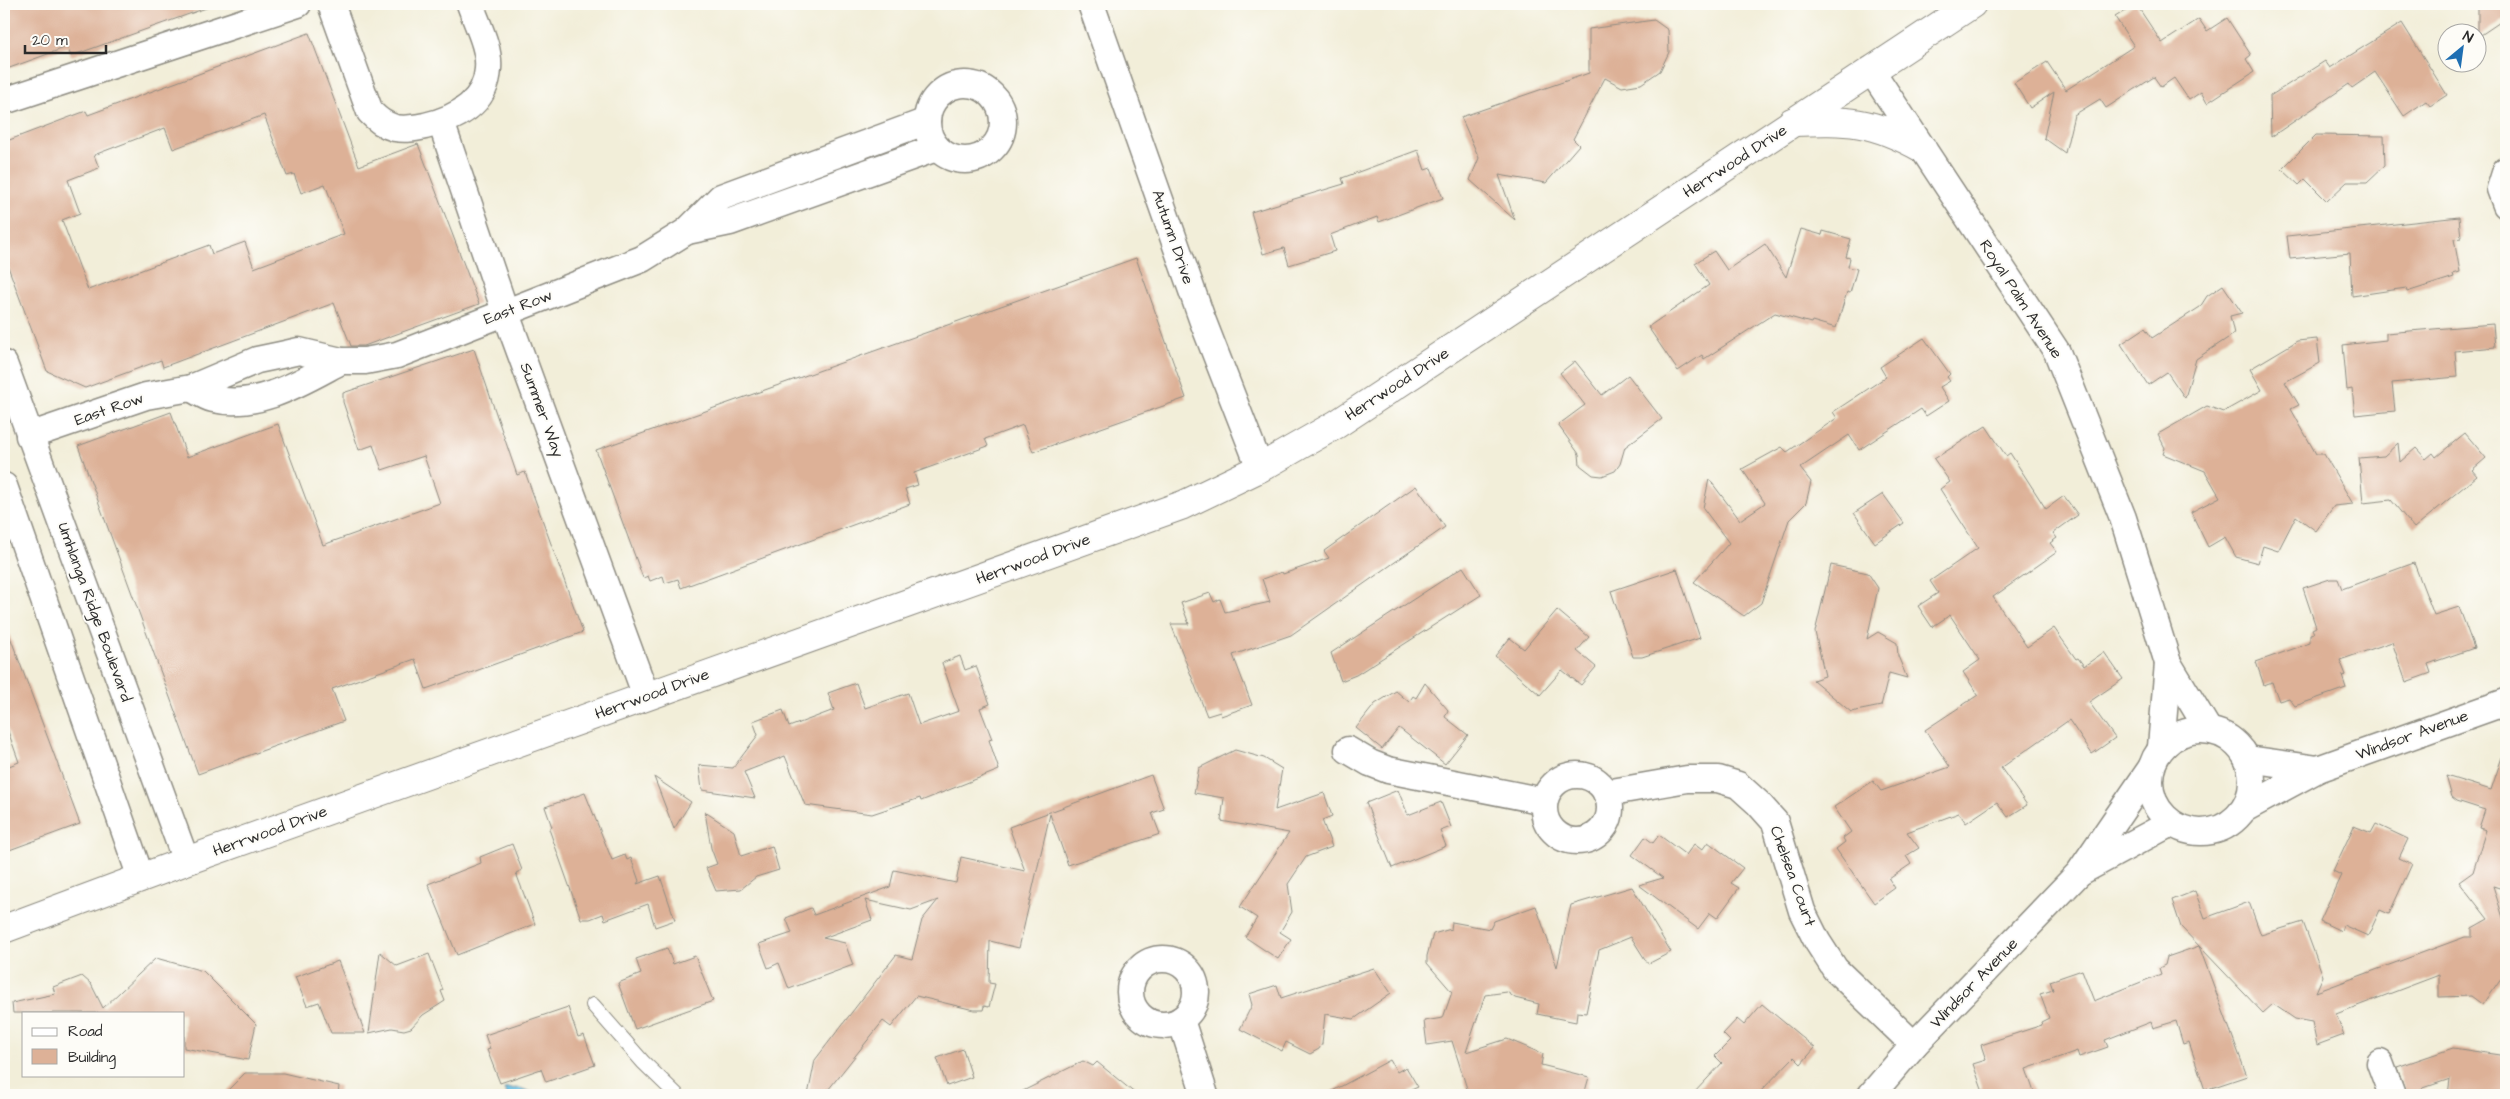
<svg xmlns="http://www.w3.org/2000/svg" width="2510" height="1099" viewBox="0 0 2510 1099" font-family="'Architects Daughter',sans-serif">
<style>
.water{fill:#67bfe4;stroke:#497588}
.building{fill:#ddb197;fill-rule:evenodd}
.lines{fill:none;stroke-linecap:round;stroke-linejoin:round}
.service-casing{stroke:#8e8c82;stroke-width:16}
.minor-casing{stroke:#8e8c82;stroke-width:29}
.tertiary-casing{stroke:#8e8c82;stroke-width:30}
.service{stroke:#fff;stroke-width:14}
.minor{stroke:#fff;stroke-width:26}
.tertiary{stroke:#fff;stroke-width:28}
.labels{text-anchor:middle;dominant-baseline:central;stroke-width:4;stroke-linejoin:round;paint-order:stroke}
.street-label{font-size:16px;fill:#2b2b2b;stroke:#fdfcf7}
</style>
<rect width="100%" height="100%" fill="#fdfcf7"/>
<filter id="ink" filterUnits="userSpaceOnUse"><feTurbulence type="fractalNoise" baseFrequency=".02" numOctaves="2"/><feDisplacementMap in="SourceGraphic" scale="10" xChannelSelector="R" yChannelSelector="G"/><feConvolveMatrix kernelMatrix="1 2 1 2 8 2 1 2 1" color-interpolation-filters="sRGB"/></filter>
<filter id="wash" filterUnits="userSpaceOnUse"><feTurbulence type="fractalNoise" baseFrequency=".0096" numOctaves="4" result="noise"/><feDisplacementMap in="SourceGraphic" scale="20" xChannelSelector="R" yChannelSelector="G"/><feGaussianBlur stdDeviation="1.12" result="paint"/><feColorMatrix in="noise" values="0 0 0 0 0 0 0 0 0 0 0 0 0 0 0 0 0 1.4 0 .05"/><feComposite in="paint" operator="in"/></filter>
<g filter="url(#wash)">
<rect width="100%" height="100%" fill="#f2eed9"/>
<path class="water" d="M520 1088 539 1095H507L504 1089Z"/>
<g id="blocks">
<g class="building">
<path d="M4 4H208L209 7 71 56 67 47 4 70Z"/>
<path d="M2136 4 2162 43 2199 19 2207 31 2227 18 2251 55 2246 59 2254 72 2207 103 2201 92 2189 100 2174 78 2161 87 2154 77 2106 108 2100 99 2074 115 2065 153 2044 138 2054 92 2030 108 2014 83 2047 62 2066 90 2134 46 2115 17Z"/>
<path d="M2478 4H2506V18L2478 37Z"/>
<path d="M1654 20 1668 30 1669 52 1660 71 1641 84 1622 87 1605 78 1573 139 1579 145 1546 183 1499 175 1515 220 1470 180 1479 158 1461 117 1589 73V29Z"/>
<path d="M2402 23 2447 95 2430 106 2426 101 2404 116 2375 72 2352 88 2349 84 2271 137 2270 96 2325 61 2330 68Z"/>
<path d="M309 33 359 166 418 144 479 304 364 346H351L334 303 163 367 161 360 85 388 47 371 4 256V142L86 111 88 115ZM264 115 287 176 294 174 301 193 325 184 344 234 254 268 245 242 212 254 209 245 88 290 62 220 80 213 68 180 99 168 94 155 165 128 173 149Z"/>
<path d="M2316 135 2384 136 2385 165 2367 182H2347L2327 201 2305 179 2299 185 2282 169Z"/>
<path d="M1418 150 1425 170 1431 168 1443 198 1379 222 1377 217 1330 235 1335 251 1289 265 1284 248 1263 254 1251 212 1344 184 1342 178Z"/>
<path d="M2459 217 2461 238 2454 239 2460 272 2453 274 2454 277 2407 292 2406 288 2352 296 2350 253 2290 259 2287 236Z"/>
<path d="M1801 229 1822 235 1823 231 1851 239 1846 257 1850 258 1848 267 1857 269 1850 293 1847 292 1836 328 1812 321 1811 323 1775 313 1704 359 1702 355 1678 371 1648 327 1709 285 1695 263 1714 251 1727 270 1765 244 1786 277Z"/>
<path d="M1136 258 1186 398 1033 452 1023 425 985 439 988 446 914 473 918 485 905 489 910 504 681 588 678 579 665 583 663 576 650 581 648 576 643 578 596 450Z"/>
<path d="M2223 285 2242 313 2230 316 2234 334 2196 359 2185 398 2167 372 2148 385 2121 344 2145 328 2152 338 2200 307 2207 296Z"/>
<path d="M2493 324 2495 347 2455 351 2457 377 2392 383 2395 411 2355 415 2352 389 2347 390 2343 345 2386 340V333Z"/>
<path d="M1924 338 1950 374 1947 377 1950 381 1940 387 1949 401 1926 416 1921 409 1859 450 1849 435 1800 468 1811 482 1806 503 1789 520 1761 603 1744 616 1694 582 1729 543 1703 508 1709 479 1740 520 1765 503 1742 469 1782 447 1787 452 1837 418 1833 412 1886 377 1880 367Z"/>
<path d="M2317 339 2320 363 2285 382 2299 405 2291 409 2316 454H2324L2353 504 2334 506 2316 531 2296 516 2278 551 2263 546 2258 563 2236 557 2225 537 2208 547 2191 512 2220 497 2205 471 2163 454 2165 448 2158 434 2207 406 2223 412 2262 390 2250 369 2297 341Z"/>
<path d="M474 349 517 475 525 472 583 632 426 689 415 659 332 689 344 721 198 774 78 446 171 412 187 457 278 424 323 545 440 503 424 456 382 470 373 445 359 450 343 402V393Z"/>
<path d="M1575 361 1602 395 1628 375 1662 419 1625 447 1620 464 1615 471 1602 476 1593 475 1580 465 1579 454 1558 425 1585 405 1560 373Z"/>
<path d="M1986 426 2006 456 2010 453 2046 509 2064 496 2078 515 2053 533 2057 538 2050 543 2057 552 1993 597 2027 647 2054 628 2076 659 2078 658 2084 666 2104 652 2123 679 2089 702 2115 738 2092 754 2069 720 2001 768 2027 805 2008 817 1997 802 1966 823 1959 813 1907 832 1919 848 1906 856 1911 864 1889 879 1895 888 1874 903 1836 849 1845 842 1843 838 1851 832 1834 807 1873 781 1881 791 1950 767 1925 730 1978 695 1963 672 1980 660 1950 615 1932 627 1918 606 1938 593 1930 581 1978 548 1940 489 1950 482 1934 459Z"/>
<path d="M2465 433 2486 458 2472 470 2477 476 2414 528 2391 500 2363 503 2359 458 2384 456 2398 443 2400 462 2416 448 2426 459 2433 453 2436 457Z"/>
<path d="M1416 486 1445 527 1291 635 1233 655 1252 705 1221 716 1220 712 1207 716 1171 624H1189L1181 603 1210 593 1214 602 1220 599 1225 612 1270 602 1262 579 1282 572 1283 574 1329 558 1324 551Z"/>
<path d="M1883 494 1904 523 1875 543 1854 513Z"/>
<path d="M2414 563 2434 615 2459 607 2474 648 2428 664 2431 673 2406 682 2392 642 2340 660 2346 675 2342 676 2346 688 2295 706 2289 698 2279 701 2272 682 2264 685 2256 662 2310 643V634L2314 633 2312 629 2316 627 2303 588 2330 579H2338L2342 589Z"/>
<path d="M1831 565 1868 573 1878 588 1867 639 1878 632 1897 643 1898 656 1907 678 1889 673 1881 706 1851 712 1813 680 1825 676 1815 632Z"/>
<path d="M1463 567 1481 595 1356 675 1341 681 1331 653Z"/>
<path d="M1677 569 1700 638 1642 657H1633L1611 591Z"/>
<path d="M1557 610 1589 637 1577 651 1596 667 1581 685 1562 670 1540 695 1495 656 1510 638 1524 649Z"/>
<path d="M4 626H6L80 824 4 852V768L19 762 4 720Z"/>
<path d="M960 656 965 670 976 666 990 704 980 708 992 739 989 740 999 770 921 801 920 798 872 814 805 805 785 756 744 772 755 798 702 790 699 765 733 768 758 735 753 721 783 710 789 727 834 710 828 693 856 683 865 708 908 693 919 725 959 711 942 663Z"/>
<path d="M1425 683 1448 710 1445 717 1468 735 1445 764 1399 728 1382 749 1356 728 1375 704 1396 691 1409 702 1413 696 1416 698Z"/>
<path d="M1235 750 1264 758 1282 769 1275 810 1324 793 1332 816 1322 820 1332 847 1306 857 1288 884 1292 912 1280 932 1291 939 1278 959 1245 937 1257 918 1240 907 1289 833 1221 821 1224 798 1194 793 1199 768Z"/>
<path d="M2502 757 2506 758V890L2493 886 2506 927V972L2483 1005 2471 996 2439 997V975L2336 1014 2344 1035 2317 1045 2312 1022 2295 1019 2273 1004 2263 1013 2181 927 2172 900 2195 891 2205 918 2249 902 2261 935 2303 922 2323 976 2316 992 2465 937H2472V928L2488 919 2459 882 2473 872 2486 830 2479 828 2485 810 2457 801 2452 797 2446 776 2491 790Z"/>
<path d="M1151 775 1164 809 1152 813 1160 834 1068 865 1050 814 1019 948 990 941 989 983 995 984 989 1007 984 1006 983 1010H974L916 996 891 1027 883 1021 824 1095H808L815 1060 896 955 912 959 922 920 938 900 911 910 865 900 872 920 823 938 845 943 853 965 789 989 779 963 768 968 759 944 792 933 786 918 811 908 814 915 890 887 894 870 956 883 961 857 1025 871 1009 827Z"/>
<path d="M654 777 691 802 674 829Z"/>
<path d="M1398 790 1408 815 1441 802 1451 827 1440 831 1446 846 1392 868 1366 803Z"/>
<path d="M585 793 612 860 625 855 627 860 631 858 639 881 637 884 660 876 675 920 655 927 648 904 605 920 603 914 590 919H581L549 829 552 827 545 807Z"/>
<path d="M705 812 734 831 741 856 772 846 779 870 756 877 741 889 716 891 706 868 717 864 711 848Z"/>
<path d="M2376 824 2408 839 2399 858 2412 864 2389 914 2380 910 2368 936 2343 925 2341 931 2320 921 2341 875 2333 871 2354 826 2371 833Z"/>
<path d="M1659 835 1686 855 1694 844 1702 850 1708 842 1743 868 1731 883 1739 888 1717 918 1710 913 1698 929 1639 885 1663 878 1632 855 1645 837 1653 843Z"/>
<path d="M512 844 522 870 516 873 535 924 457 955 428 884 481 863 480 857Z"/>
<path d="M1632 887 1671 952 1648 964 1631 937 1599 950 1586 1013 1577 1012 1576 1022 1537 1014 1539 1004 1515 998 1507 992 1485 995 1466 1052 1507 1039 1543 1054 1541 1065 1589 1077 1584 1095H1469L1452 1041 1427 1045 1424 1021 1443 1018 1452 992 1427 963V956L1433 934 1451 929 1452 922 1490 929 1494 921 1536 906 1557 967 1571 905Z"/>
<path d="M2199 946 2247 1076 2205 1090 2189 1042 2183 1044 2176 1021 2153 1028 2151 1022 2105 1040 2108 1047 2079 1057 2077 1051 2026 1069 2035 1095H1984L1973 1064 1986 1060 1981 1045 2042 1025 2041 1022 2049 1018 2040 994 2053 990 2050 981 2082 970 2094 1001 2161 974 2159 968 2165 965 2167 957Z"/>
<path d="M667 948 673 964 695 956 713 1001 635 1029 618 983 641 974 636 959Z"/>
<path d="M380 952 397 966 429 954 443 990 441 991 445 1001 423 1015 411 1028 404 1030 392 1028 369 1033Z"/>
<path d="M156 958 203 971 256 1024 248 1060 184 1048V1013H13L12 1003 55 994 53 987 82 976 91 984 103 1008Z"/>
<path d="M338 961 365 1033H331L319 1002 307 1006 295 977Z"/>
<path d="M1374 968 1391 993 1354 1019 1325 1014 1322 1044 1319 1049 1310 1054 1286 1042 1282 1051 1240 1029 1252 1005 1249 994 1277 985 1281 998Z"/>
<path d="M1762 1004 1815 1048 1801 1064 1794 1057 1757 1095H1692L1722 1063 1715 1056 1730 1041 1723 1034 1737 1019 1744 1025Z"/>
<path d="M568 1007 578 1037 584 1035 595 1065 546 1082 541 1069 500 1083 487 1050 490 1049 485 1035Z"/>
<path d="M2453 1048 2506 1056V1081L2500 1095H2448L2450 1079 2406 1094 2397 1067Z"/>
<path d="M963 1049 972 1077 947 1086 937 1058Z"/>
<path d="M1390 1060 1397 1072 1406 1067 1418 1087 1409 1091 1411 1095H1325Z"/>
<path d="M1083 1061 1093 1066 1097 1062 1137 1095H1015Z"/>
<path d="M245 1073H283L339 1086 338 1095H223Z"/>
</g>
</g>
</g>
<g filter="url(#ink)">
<use href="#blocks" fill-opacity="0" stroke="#8e8c82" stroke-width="1"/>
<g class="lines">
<g class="service-casing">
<path id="service" d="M593 1005 643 1062 677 1095"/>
</g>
<g class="minor-casing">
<g id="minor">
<path d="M331 4 370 112C378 120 384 125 395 128 406 130 415 128 425 126 455 119 486 104 488 69 490 48 477 24 470 4"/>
<path d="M1091 4 1202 319 1260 468"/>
<path d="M1871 70 2057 352 2123 518 2168 663 2208 729"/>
<circle cx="965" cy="122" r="38"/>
<path d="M4 101 298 4"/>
<path d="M441 122 505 311 646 696"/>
<path d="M2506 170 2500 189 2506 205"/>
<path d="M687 231 730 222 936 148"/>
<path d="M4 364 186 861"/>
<path d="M191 388C198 392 205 397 213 399 258 410 303 381 341 361"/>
<path d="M29 436 146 396 191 388 257 360 281 355 299 351 341 361H365L397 355 642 259 687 231 721 197 927 121"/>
<path d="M4 486 141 878"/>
<circle cx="2201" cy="781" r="51"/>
<path d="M2161 747 2168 663"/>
<path d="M1348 750 1370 763 1388 770 1544 801"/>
<path d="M2248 759 2318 769"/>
<circle cx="1577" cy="808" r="33"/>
<path d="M1606 793 1687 779H1718L1738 785 1758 803 1775 822 1802 911 1817 941 1835 969 1914 1045"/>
<path d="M2246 808 2318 769 2506 702"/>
<path d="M2082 871 2171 823"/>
<circle cx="1163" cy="992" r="33"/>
<path d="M1181 1020 1205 1095"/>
<path d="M2380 1063 2392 1095"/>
<path d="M1871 1095 1914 1045 2079 873 2151 768"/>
</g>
</g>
<g class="tertiary-casing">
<g id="tertiary">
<path d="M1792 122C1849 120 1871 120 1922 148"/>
<path d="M4 929 186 861 1183 505 1260 468 1337 424 1972 4"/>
</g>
</g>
<use href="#service" class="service"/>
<use href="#minor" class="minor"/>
<use href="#tertiary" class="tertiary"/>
</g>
</g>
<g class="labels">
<g class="street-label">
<text transform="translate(1735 161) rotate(-33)">Herrwood Drive</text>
<text transform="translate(1173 237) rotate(71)">Autumn Drive</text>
<text transform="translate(2021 299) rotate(57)">Royal Palm Avenue</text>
<text transform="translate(518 307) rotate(-21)">East Row</text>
<text transform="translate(1397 384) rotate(-33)">Herrwood Drive</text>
<text transform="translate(109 409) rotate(-19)">East Row</text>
<text transform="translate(542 410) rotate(70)">Summer Way</text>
<text transform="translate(1033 559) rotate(-20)">Herrwood Drive</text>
<text transform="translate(95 612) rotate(70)">Umhlanga Ridge Boulevard</text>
<text transform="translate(652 694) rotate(-20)">Herrwood Drive</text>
<text transform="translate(2412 735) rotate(-20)">Windsor Avenue</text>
<text transform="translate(270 831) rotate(-20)">Herrwood Drive</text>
<text transform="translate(1793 876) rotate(70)">Chelsea Court</text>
<text transform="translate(1974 983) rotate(-46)">Windsor Avenue</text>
</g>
</g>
<rect width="2510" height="1099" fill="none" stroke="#fdfcf7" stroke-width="20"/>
<rect x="22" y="1012" width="162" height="65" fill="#fdfcf7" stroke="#a9a8a5"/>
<rect x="32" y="1028" width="25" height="8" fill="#ffffff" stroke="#a9a8a5"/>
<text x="68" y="1036" font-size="15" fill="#2b2b2b">Road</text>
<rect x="32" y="1049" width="25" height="15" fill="#ddb197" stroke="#a9a8a5"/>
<text x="68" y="1062" font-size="15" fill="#2b2b2b">Building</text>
<g transform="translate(2462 48) rotate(29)"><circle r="24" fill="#fdfcf7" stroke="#a9a8a5"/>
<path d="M0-4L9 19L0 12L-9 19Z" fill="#1f6fb2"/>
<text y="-8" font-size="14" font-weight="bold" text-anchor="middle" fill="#2b2b2b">N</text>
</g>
<path d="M25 45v8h81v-8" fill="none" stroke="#2b2b2b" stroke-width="2.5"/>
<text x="32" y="45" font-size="15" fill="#2b2b2b" stroke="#fdfcf7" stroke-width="4" paint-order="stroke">20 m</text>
</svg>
